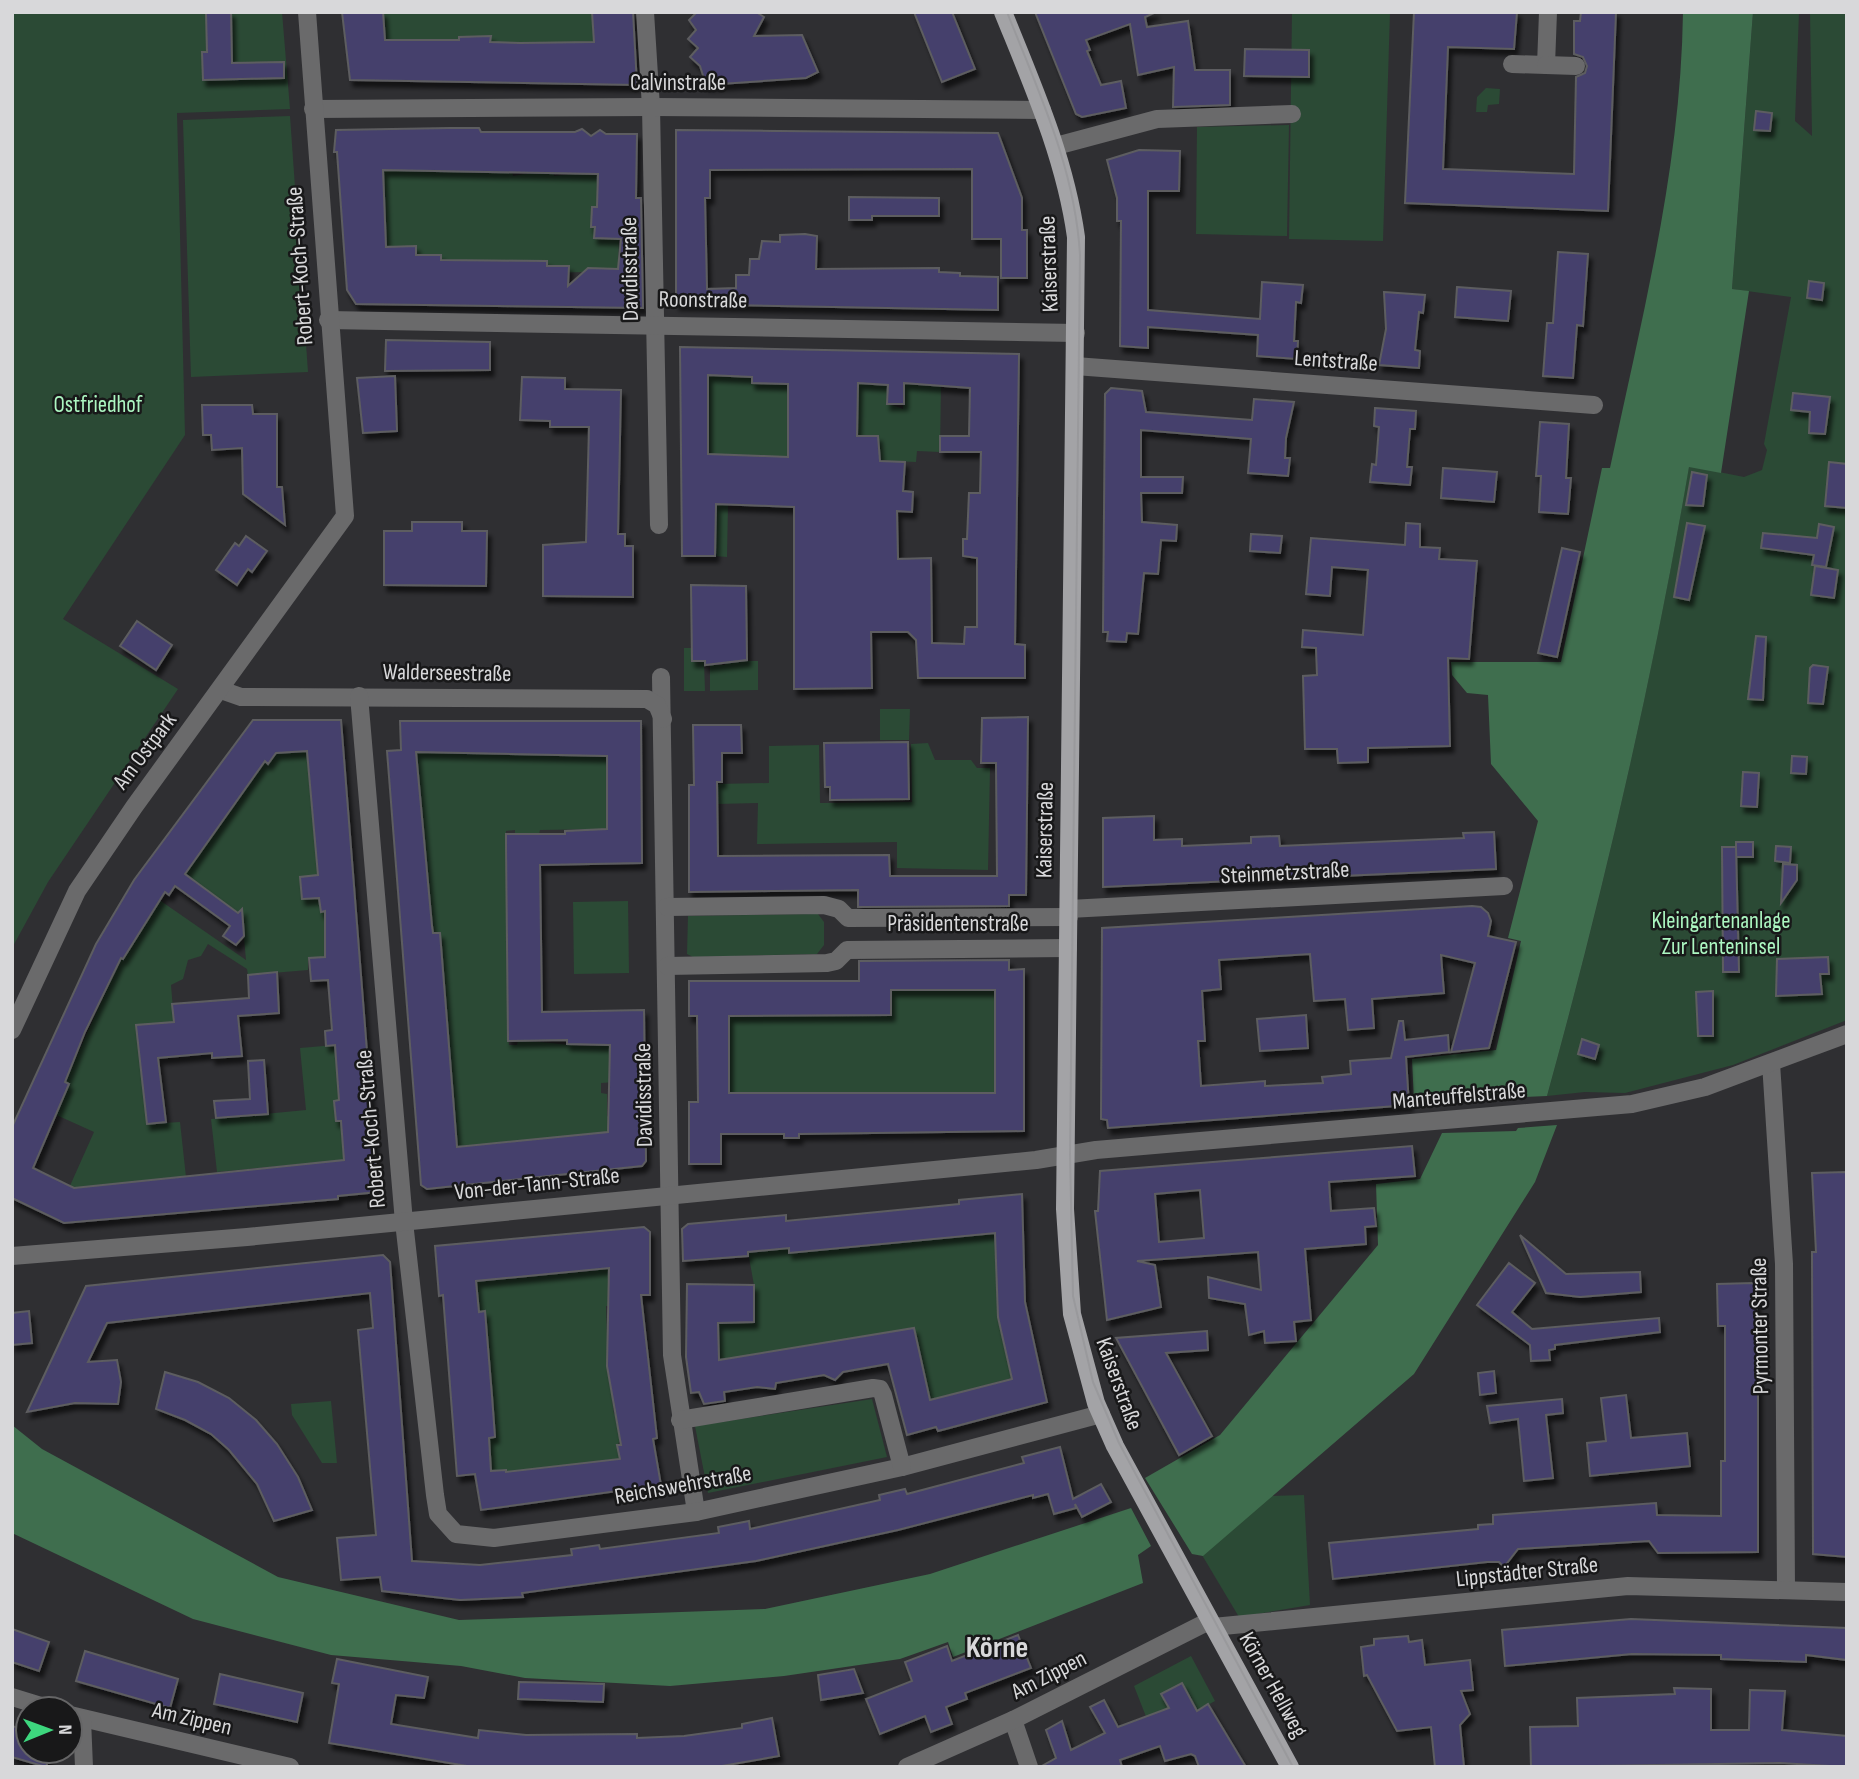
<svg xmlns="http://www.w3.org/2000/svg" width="1859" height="1779" viewBox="0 0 1859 1779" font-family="'Sofia Sans Condensed',sans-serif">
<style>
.green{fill:#2b4a35}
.forest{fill:#3f6e4e}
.building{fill:#44406c;stroke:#5d5d60;stroke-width:2;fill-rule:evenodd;filter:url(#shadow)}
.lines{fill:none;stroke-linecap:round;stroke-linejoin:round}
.minor{stroke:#6a6a6b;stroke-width:18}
.major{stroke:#a3a3a6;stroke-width:18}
.tram{stroke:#99999c;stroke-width:2}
.labels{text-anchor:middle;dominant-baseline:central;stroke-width:5;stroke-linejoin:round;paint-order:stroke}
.street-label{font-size:23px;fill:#d8d8da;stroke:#181819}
.park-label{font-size:23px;fill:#acf6c1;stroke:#181819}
.district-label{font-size:30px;font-weight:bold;fill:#d8d8da;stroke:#181819}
</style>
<defs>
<filter id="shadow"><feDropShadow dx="3.5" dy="6" stdDeviation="2" flood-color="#0009"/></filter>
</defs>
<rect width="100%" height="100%" fill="#2f2f32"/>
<g class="green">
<path d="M12 12H282L290 109 177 113 185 435 63 619 178 689 48 882 12 948Z"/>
<path d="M383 12H592L593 29 600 42H490V37H459V40H384Z"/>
<path d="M1292 12H1390L1383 241 1289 239Z"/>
<path d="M1753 12H1799L1795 121 1812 136 1810 12H1847V1020L1733 1065 1625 1093 1585 1092 1547 1096C1604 889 1653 679 1689 466L1744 477 1762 470 1767 450 1764 444 1791 297 1732 289Z"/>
<path d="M1486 88 1500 89 1499 104 1488 105 1487 112H1476L1477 97Z"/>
<path d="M290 116 308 372 191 377 183 120Z"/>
<path d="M1289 125 1287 236 1196 234 1197 127Z"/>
<path d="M383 164 434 171 494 173V171H512L513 176 531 173V169H553L554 176 602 171 597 207H592L591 227H595V238L619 239 618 274 616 269 589 268 586 272 547 273V260H441L417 265 416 246 402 247 385 258Z"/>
<path d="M708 375 788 379V431L802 458 729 455 727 557 715 556 716 505 708 454Z"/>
<path d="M858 382 888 385 887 403 903 409 904 383 941 384 940 452 917 451 916 462 848 459 857 443Z"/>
<path d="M684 648H691L692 661H704L705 691H684Z"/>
<path d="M725 661H758V690L710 691V665H725Z"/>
<path d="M880 709H910L909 740H880Z"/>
<path d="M928 743 935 760H971L977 768H990L988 870 897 868V842L757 844 758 803 717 804V784L769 783V746L819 745 820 803 912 802 911 744Z"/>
<path d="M280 749 315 750 308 766 322 878 300 877 323 894 321 911H325L327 943 324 944V952L328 953V960L308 959V970L248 975 247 969 208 944 201 956 188 960 183 979 171 985 174 1022 136 1025 147 1124 180 1122 186 1177 81 1187V1190L69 1188 94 1132 52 1113 69 1085 65 1082 121 958 158 899 246 960 242 916 185 874 261 767 259 764 267 758 268 763 276 753H280Z"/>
<path d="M415 750 500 751V755H508V752L596 756 610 752 607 760V827L611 828V833L603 829 540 830 539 834H515V830L506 831 508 1032 509 1045H517L518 1041C545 1040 593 1052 614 1041L615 1082 601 1083V1093L607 1094V1116H611L615 1133 466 1146 451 1155 440 933H433L431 926Z"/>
<path d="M628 901 629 973 574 974 573 902Z"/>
<path d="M818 914 824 922V945L817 954 693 957 687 954 688 916Z"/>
<path d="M891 990H995V1093L864 1092 863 1101H850V1092H827V1101L721 1094 715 1016 891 1015Z"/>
<path d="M335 1045 339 1100 336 1121H341L342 1140 356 1138 358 1166 334 1161 217 1172 211 1119 306 1110 300 1048Z"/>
<path d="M995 1226 998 1315 1012 1378 930 1400 914 1328 719 1360 718 1323 754 1322V1285L748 1252 789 1248 790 1253 973 1235Z"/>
<path d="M619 1268 610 1306H606L607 1336H611L612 1356 607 1357 608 1374H613L617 1397 612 1398 614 1414 618 1413 622 1437 617 1446 619 1455 623 1454V1458L506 1472 505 1470 491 1471 489 1438 495 1437 484 1311 479 1312 476 1278 493 1276 494 1280Z"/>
<path d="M872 1399 887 1457 708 1493 695 1426Z"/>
<path d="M331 1401 337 1463H322L292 1415 291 1404Z"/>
<path d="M1304 1495 1310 1605 1239 1617 1199 1550 1266 1496Z"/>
<path d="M1191 1656 1215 1701 1197 1711 1182 1683 1162 1694 1188 1736 1158 1747 1134 1686Z"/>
</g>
<g class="forest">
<path d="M1683 12H1753L1732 289 1749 291 1721 473 1689 467C1653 679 1604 889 1547 1096L1414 1102 1412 1059 1496 1050 1521 941 1508 938 1538 821 1491 764 1488 695 1467 693 1452 675 1451 662H1561L1602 468H1610C1642 317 1681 167 1683 12Z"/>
<path d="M1557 1125 1535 1182 1414 1374 1203 1556 1192 1554 1145 1478 1220 1435 1378 1245 1376 1184 1420 1179 1442 1133 1516 1131 1518 1128Z"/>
<path d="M12 1425 42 1449 278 1577 459 1620 765 1609 930 1574 1131 1508 1151 1546 1138 1555 1143 1583 953 1657 948 1642 900 1659 784 1676 670 1686 525 1678 461 1666 331 1655 193 1619 12 1533Z"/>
</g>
<g class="building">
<path d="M206 12H231L232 63 284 62V78L203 80 202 52H207Z"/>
<path d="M342 12H383L385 40H459V37L491 36 490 42 520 43 594 42 592 12H633L637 85 350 80Z"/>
<path d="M697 12H756L764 17 754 36 802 35 818 72 806 78 706 85 700 66 690 57 698 48 688 39 696 30 689 20Z"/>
<path d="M914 12H952L975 69 942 82Z"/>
<path d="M1035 12H1156L1145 17 1147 27 1188 21 1195 70H1230V105L1173 107 1174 67 1138 75 1130 24 1086 40 1090 50 1087 51 1101 85 1121 81 1126 108 1082 117 1076 114Z"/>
<path d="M1414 12H1517L1514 49 1448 47 1443 169 1574 174 1576 77 1585 73 1587 66 1583 57 1574 54V21H1580L1581 12H1616L1608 211 1405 203Z"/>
<path d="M1245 49 1309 50V77L1244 76Z"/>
<path d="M1756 111 1772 113 1770 131 1754 130Z"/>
<path d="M450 128H479L481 132H575L582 129 591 136 600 130 606 134H637L636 198H641L643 308 356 304 347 290 337 152H334L336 130ZM383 170 598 174 597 207H592L591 227H595L594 238 621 239 618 269 588 268 568 286 569 266H547V261L441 260V255H416V246L386 247Z"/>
<path d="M676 130 998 133 1022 198V230H1027V278H1001V239H972V169L710 170V198H705L707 289 736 288V275H749L750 259H759L762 241 780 242V235L805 234 817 236 816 269 939 268V272L960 273V276L998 277V310L676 304Z"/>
<path d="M1139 150 1180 151 1179 191H1148V310L1260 319 1262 282 1303 285 1301 303 1296 302 1294 341H1298L1297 359 1257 356 1258 335 1148 327V348L1120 346 1121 221H1117V198L1107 160Z"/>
<path d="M849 197 939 198V216H872V220H849Z"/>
<path d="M1558 252 1588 254 1583 326 1577 325 1573 378 1543 376 1547 323H1553Z"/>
<path d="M1809 281 1824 283 1822 300 1807 298Z"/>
<path d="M1457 287 1511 291 1508 321 1455 317Z"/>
<path d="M1384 292 1425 295 1423 313 1419 312 1415 350 1420 351 1419 368 1379 365 1386 329Z"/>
<path d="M386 340 490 342V370L385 371Z"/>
<path d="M680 347 1019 354 1015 644 1025 645V678H918L916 640 908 632H871L872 688 794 689V507L716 504 715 556H682ZM708 375 752 377V383L788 384V457L708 454ZM858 383 888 385 887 404H904V383L970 388 969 436H940V452H981L980 493H969L967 539H963V556L977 558V627H965L964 644 932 643 931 558 898 559 897 511 912 512 913 492 903 491 905 462 880 461 878 436H857Z"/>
<path d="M395 376 397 431 363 433 357 378Z"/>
<path d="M522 377 565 378V389L621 390 618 534H625V546H633V597L543 596V545L586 542 589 427H550V421L520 420Z"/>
<path d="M1111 388 1142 391 1146 412 1252 420 1254 399 1294 402 1286 438 1285 458H1290L1288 476 1248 473 1251 439 1141 430V477H1183L1182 493H1141L1142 522 1177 525 1176 541 1161 540 1158 574 1144 573 1138 634 1127 633 1126 642 1107 641 1108 632H1103L1105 394Z"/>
<path d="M1793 393 1830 397 1825 434 1809 433 1810 412 1791 410Z"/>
<path d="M202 405H252L253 414H277V487H282L285 525 243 494 242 448 212 450 211 435H203Z"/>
<path d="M1375 408 1416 411 1415 429H1410L1407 467H1412L1410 485 1370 482 1372 464 1376 465 1379 427 1374 426Z"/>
<path d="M1540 422 1569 424 1566 478H1571L1568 514 1539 512 1541 476H1536Z"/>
<path d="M1829 462 1847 464V508L1825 506Z"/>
<path d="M1443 468 1497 472 1494 502 1441 498Z"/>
<path d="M1692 472 1707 475 1703 506 1686 505Z"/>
<path d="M412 522H462V531H487L486 586 384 585V531H412Z"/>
<path d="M1406 523 1420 524V547L1440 548 1439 559 1477 561 1469 659 1448 658 1450 746 1368 748V762L1338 763 1337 749H1305L1303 676 1317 675 1316 648 1302 647 1303 630 1363 635 1368 570 1332 567 1330 596 1306 594 1311 538 1405 545Z"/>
<path d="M1687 523 1705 526 1689 600 1674 597Z"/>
<path d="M1819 524 1834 527 1826 567 1812 565 1814 555 1761 548 1763 533 1817 538Z"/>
<path d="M1251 534 1282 536 1280 553 1250 551Z"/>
<path d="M246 536 267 551 252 572 248 569 237 585 216 570 235 543 239 546Z"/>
<path d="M1562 548 1580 552 1557 657 1538 653Z"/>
<path d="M1815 566 1838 570 1834 598 1811 595Z"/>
<path d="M691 585 746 586 747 660 705 665V661H692Z"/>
<path d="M137 621 172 645 156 670 120 646Z"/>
<path d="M1756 636 1766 637 1763 700 1748 699Z"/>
<path d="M1813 665 1828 667 1823 704 1808 703 1810 668Z"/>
<path d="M1028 717 1026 895H1009V906L858 907V890L689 892V785H694L693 725H741L742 753H722V782H717L718 856 889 855 890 876H997L996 763H981L982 718Z"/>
<path d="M253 720H341L378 1192 338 1196V1199L64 1223 12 1198V1127L96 944 134 880ZM307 751 318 875 300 877 302 899 319 898 321 912 325 911V957L309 958 311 981 328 980 332 1030 325 1031 326 1046 335 1045 339 1100 334 1101 336 1121H341L344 1160 74 1188 33 1168 69 1084 65 1082 85 1032 121 958 123 959 165 892 169 895 175 886 230 926 223 936 236 945 244 936 242 909 238 913 185 874 265 761 268 764 276 753Z"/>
<path d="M400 721H641L642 863 540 865 542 1012 644 1010 646 1161 642 1166 427 1189 421 1185 387 751 401 750ZM416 752 607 756V829L565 831V834H506V844L508 1041 567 1040V1044L610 1045 608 1132 457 1147 440 933H433L432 926Z"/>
<path d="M908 742 909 799 830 800V787H825L824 743Z"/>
<path d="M1792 756 1807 757 1806 774 1791 773Z"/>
<path d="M1743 772 1759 773 1757 807 1741 806Z"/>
<path d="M1154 816V840L1182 839V846L1251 843V837L1279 836 1280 846 1464 838 1463 833 1494 832 1496 869 1103 887V818Z"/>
<rect x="1736" y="842" width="17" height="15"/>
<path d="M1776 846 1791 847 1790 863 1775 861Z"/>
<path d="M1722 847H1736L1739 972H1723Z"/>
<path d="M1783 864 1797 865V880L1781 903Z"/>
<path d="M1472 906 1481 907 1488 913 1491 921 1488 936 1516 942 1489 1048 1451 1052 1475 963 1441 955 1444 993 1372 999 1374 1028 1348 1030 1345 999 1314 1001 1310 954 1219 960 1221 989 1202 991 1205 1041H1198L1201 1086 1265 1081V1086L1323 1083 1322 1077 1351 1074 1350 1061 1391 1058 1399 1021H1403L1405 1040 1448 1035 1449 1052 1406 1057 1409 1105 1108 1128 1107 1120 1101 1119 1102 928Z"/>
<path d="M1828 957 1829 974H1820L1822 994 1776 996 1777 959Z"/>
<path d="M1009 960V970L1024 969V1131L799 1134V1138H784V1134H721V1164H689V1102H698L697 1016H689V981H859V961ZM891 990H995V1093H729V1016L891 1015Z"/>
<path d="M277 972 279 1013 238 1016 242 1056 212 1058V1053L158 1058 166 1122 147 1124 136 1025 174 1022 172 1004 249 998 248 975Z"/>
<path d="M1713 991V1036H1698L1696 992Z"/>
<path d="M1306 1015 1308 1048 1260 1051 1257 1019Z"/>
<path d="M1582 1039 1599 1045 1595 1059 1578 1054Z"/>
<path d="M264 1060 268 1114 216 1118 214 1101 250 1099 248 1061Z"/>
<path d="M1412 1146 1415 1176 1329 1182 1331 1211 1374 1208 1376 1226 1365 1227 1366 1244 1305 1249 1311 1320 1294 1322 1296 1341 1265 1343 1264 1331 1249 1335 1245 1304 1209 1298 1208 1277 1261 1290 1258 1252 1137 1261 1155 1265 1161 1307 1107 1320 1095 1211H1098L1100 1171ZM1200 1190 1204 1238 1159 1242 1155 1194Z"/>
<path d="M1847 1172 1846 1424 1847 1557 1813 1554 1812 1252H1816L1812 1173Z"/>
<path d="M1022 1194 1025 1302 1047 1402 938 1431 936 1427 907 1435 888 1364 843 1372 835 1380 824 1375 776 1383 775 1389 757 1387 724 1392 725 1401 704 1404 699 1392 691 1393 686 1357 687 1284 754 1285V1322L718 1323 719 1360 914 1328 930 1400 1012 1379 998 1317 995 1233 789 1253V1248L748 1252V1256L683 1261 682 1229 688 1224 786 1215V1221L959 1204V1200Z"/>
<path d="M644 1227 650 1232V1295H641L657 1438 653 1439 661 1485 481 1510 475 1474 457 1476 443 1295 439 1296 435 1246ZM609 1268 607 1366 621 1445H617L620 1459 506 1472V1470L491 1471 489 1438 495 1437 492 1396 485 1311 479 1312 476 1281Z"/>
<path d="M1520 1235 1566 1274 1640 1272 1641 1292 1580 1297 1546 1293Z"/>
<path d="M383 1255 390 1262 412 1561 480 1565 572 1555 571 1549 599 1545 600 1549 719 1533 718 1527 749 1521 750 1529 880 1500 879 1495 905 1489 907 1494 1024 1463 1022 1457 1060 1447 1073 1499 1101 1484 1111 1502 1082 1517 1075 1504 1076 1508 1054 1514 1048 1494 1033 1498V1495L898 1530 756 1561 522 1593 523 1597 460 1600 382 1591 380 1577 341 1580 337 1538 376 1535 358 1330 373 1328 370 1293 107 1323 88 1362 117 1360 121 1382 118 1404 75 1403 27 1412 86 1286Z"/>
<path d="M1509 1263 1535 1283 1512 1312 1532 1329 1659 1318 1660 1332 1555 1345V1349L1549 1350 1550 1360 1531 1361 1530 1345 1477 1305Z"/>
<path d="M1754 1283 1758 1324V1552L1658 1553 1649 1541 1518 1549 1504 1567 1499 1562H1487L1333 1579 1329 1543 1478 1529V1525L1493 1524V1515L1656 1503 1657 1515 1721 1516V1461H1725V1326H1718L1717 1284Z"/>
<path d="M29 1311 32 1343 12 1345V1313Z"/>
<path d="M1207 1331 1208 1350 1166 1353 1212 1436 1179 1455 1116 1338Z"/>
<path d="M1494 1371 1496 1393 1480 1395 1478 1373Z"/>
<path d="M165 1372 198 1382 229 1398 256 1420 277 1444 298 1477 312 1510 274 1521 257 1484 229 1450 211 1434 185 1420 156 1409Z"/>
<path d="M1626 1395 1631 1438 1687 1433 1690 1466 1590 1476 1587 1443 1606 1441 1601 1398Z"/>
<path d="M1562 1399 1563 1413 1546 1415 1553 1478 1524 1481 1518 1419 1490 1423 1487 1406Z"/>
<path d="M1631 1619 1847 1628V1660L1806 1655V1662L1721 1659V1655L1632 1654 1505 1666 1502 1630Z"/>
<path d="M12 1629 49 1642 39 1671 12 1662Z"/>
<path d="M1018 1635 1031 1668 965 1693 967 1699 946 1707 952 1724 931 1732 925 1716 880 1734 866 1699 912 1681 905 1662 947 1646 952 1661Z"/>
<path d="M1408 1636 1409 1642 1422 1640 1425 1665 1470 1660 1473 1690 1461 1691 1470 1714 1460 1725 1464 1767H1435L1431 1727 1397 1731 1367 1675 1364 1676 1361 1647 1374 1645V1639Z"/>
<path d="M85 1651 178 1679 170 1708 76 1681Z"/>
<path d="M337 1659 428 1677 424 1698 396 1695 391 1724 478 1738 479 1730 526 1735 637 1734V1738L684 1736 742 1728V1724L772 1718 779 1756 716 1767H473L329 1743 339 1684 332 1683Z"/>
<path d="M854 1669 863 1693 821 1700 818 1675Z"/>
<path d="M220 1674 303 1693 297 1722 214 1704Z"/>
<path d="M519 1682 604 1684 603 1702 518 1699Z"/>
<path d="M1182 1683 1197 1711 1208 1704 1246 1767H1199L1195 1756 1191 1754 1165 1761 1160 1746 1120 1760 1122 1767H1040L1056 1758 1046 1730 1062 1721 1071 1750 1105 1733 1090 1707 1104 1700 1118 1727 1169 1708 1161 1694Z"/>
<path d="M1674 1688 1711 1689V1730H1749L1750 1690 1785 1691 1782 1730 1847 1736V1767L1780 1763 1531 1767 1530 1727 1578 1726 1577 1698 1675 1694Z"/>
<path d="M12 1726 28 1731V1751H51L46 1767 12 1757Z"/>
</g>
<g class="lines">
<g class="minor">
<path d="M645 12 651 107 659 525"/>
<path d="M1512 64 1546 65 1548 12"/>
<path d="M1546 65 1576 66"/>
<path d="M313 109 651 107 1042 110"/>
<path d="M1056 146 1157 119 1292 114"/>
<path d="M328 320 1076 333"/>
<path d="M1075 366 1594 405"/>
<path d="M661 677 672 1355 696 1512"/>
<path d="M221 690 241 697 647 699 657 705 663 719"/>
<path d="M359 696 404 1222 435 1495 438 1514 456 1534 494 1538 696 1512 902 1467 1101 1414"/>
<path d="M667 907 824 905 839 909 848 918 1069 917"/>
<path d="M1069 909 1504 886"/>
<path d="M667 966 827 963 836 961 847 950 1068 948"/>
<path d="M12 1030 77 891 134 807 345 516 307 12"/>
<path d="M1771 1063 1784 1264 1786 1589"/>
<path d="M12 1256 247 1237 1036 1160 1096 1150 1632 1104 1705 1087 1847 1034"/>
<path d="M680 1420 873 1388 880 1389 883 1395 902 1467"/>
<path d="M1213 1627 1628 1586 1847 1592"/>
<path d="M12 1697 51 1709"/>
<path d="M70 1715 290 1767"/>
<path d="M82 1719 84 1767"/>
<path d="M1013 1720 1029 1767"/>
<path d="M907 1767 1013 1720 1209 1621"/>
</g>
<path class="major" d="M1003 12C1033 86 1065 158 1076 237L1065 1209 1072 1314 1096 1403 1115 1446 1290 1767"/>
<path class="tram" d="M1007 12C1039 93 1075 168 1080 255L1070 1154 1073 1296 1093 1382 1119 1443 1293 1767"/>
</g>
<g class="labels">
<g class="street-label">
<text x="678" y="83">Calvinstraße</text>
<text transform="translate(1049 264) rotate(-92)">Kaiserstraße</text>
<text transform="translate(300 266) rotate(-94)">Robert-Koch-Straße</text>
<text transform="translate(630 269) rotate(-91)">Davidisstraße</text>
<text transform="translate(703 300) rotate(1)">Roonstraße</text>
<text transform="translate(1336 361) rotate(4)">Lentstraße</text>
<text transform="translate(447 673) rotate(1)">Walderseestraße</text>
<text transform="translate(145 751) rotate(-53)">Am Ostpark</text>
<text transform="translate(1045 830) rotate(-89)">Kaiserstraße</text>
<text transform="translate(1285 873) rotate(-3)">Steinmetzstraße</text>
<text x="958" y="924">Präsidentenstraße</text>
<text transform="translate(644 1095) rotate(-91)">Davidisstraße</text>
<text transform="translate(1459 1096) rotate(-5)">Manteuffelstraße</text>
<text transform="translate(371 1129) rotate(-95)">Robert-Koch-Straße</text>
<text transform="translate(537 1184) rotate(-6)">Von-der-Tann-Straße</text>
<text transform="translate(1760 1326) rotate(-91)">Pyrmonter Straße</text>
<text transform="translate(1119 1384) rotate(70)">Kaiserstraße</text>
<text transform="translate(683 1485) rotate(-10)">Reichswehrstraße</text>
<text transform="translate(1527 1572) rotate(-6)">Lippstädter Straße</text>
<text transform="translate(1049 1675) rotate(-27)">Am Zippen</text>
<text transform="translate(1273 1685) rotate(61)">Körner Hellweg</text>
<text transform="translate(192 1719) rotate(13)">Am Zippen</text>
</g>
<g class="park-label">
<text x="98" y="405">Ostfriedhof</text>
<text x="1721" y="921">Kleingartenanlage<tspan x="1721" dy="26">Zur Lenteninsel</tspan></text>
</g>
<g class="district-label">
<text x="997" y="1648">Körne</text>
</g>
</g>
<rect width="1859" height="1779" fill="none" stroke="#d8d8da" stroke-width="28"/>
<g transform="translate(49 1730) rotate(89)"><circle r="33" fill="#181819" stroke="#656566" stroke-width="2"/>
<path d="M0-5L12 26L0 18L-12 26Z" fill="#3dd77e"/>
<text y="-10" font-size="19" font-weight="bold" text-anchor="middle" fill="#d8d8da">N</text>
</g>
</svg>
